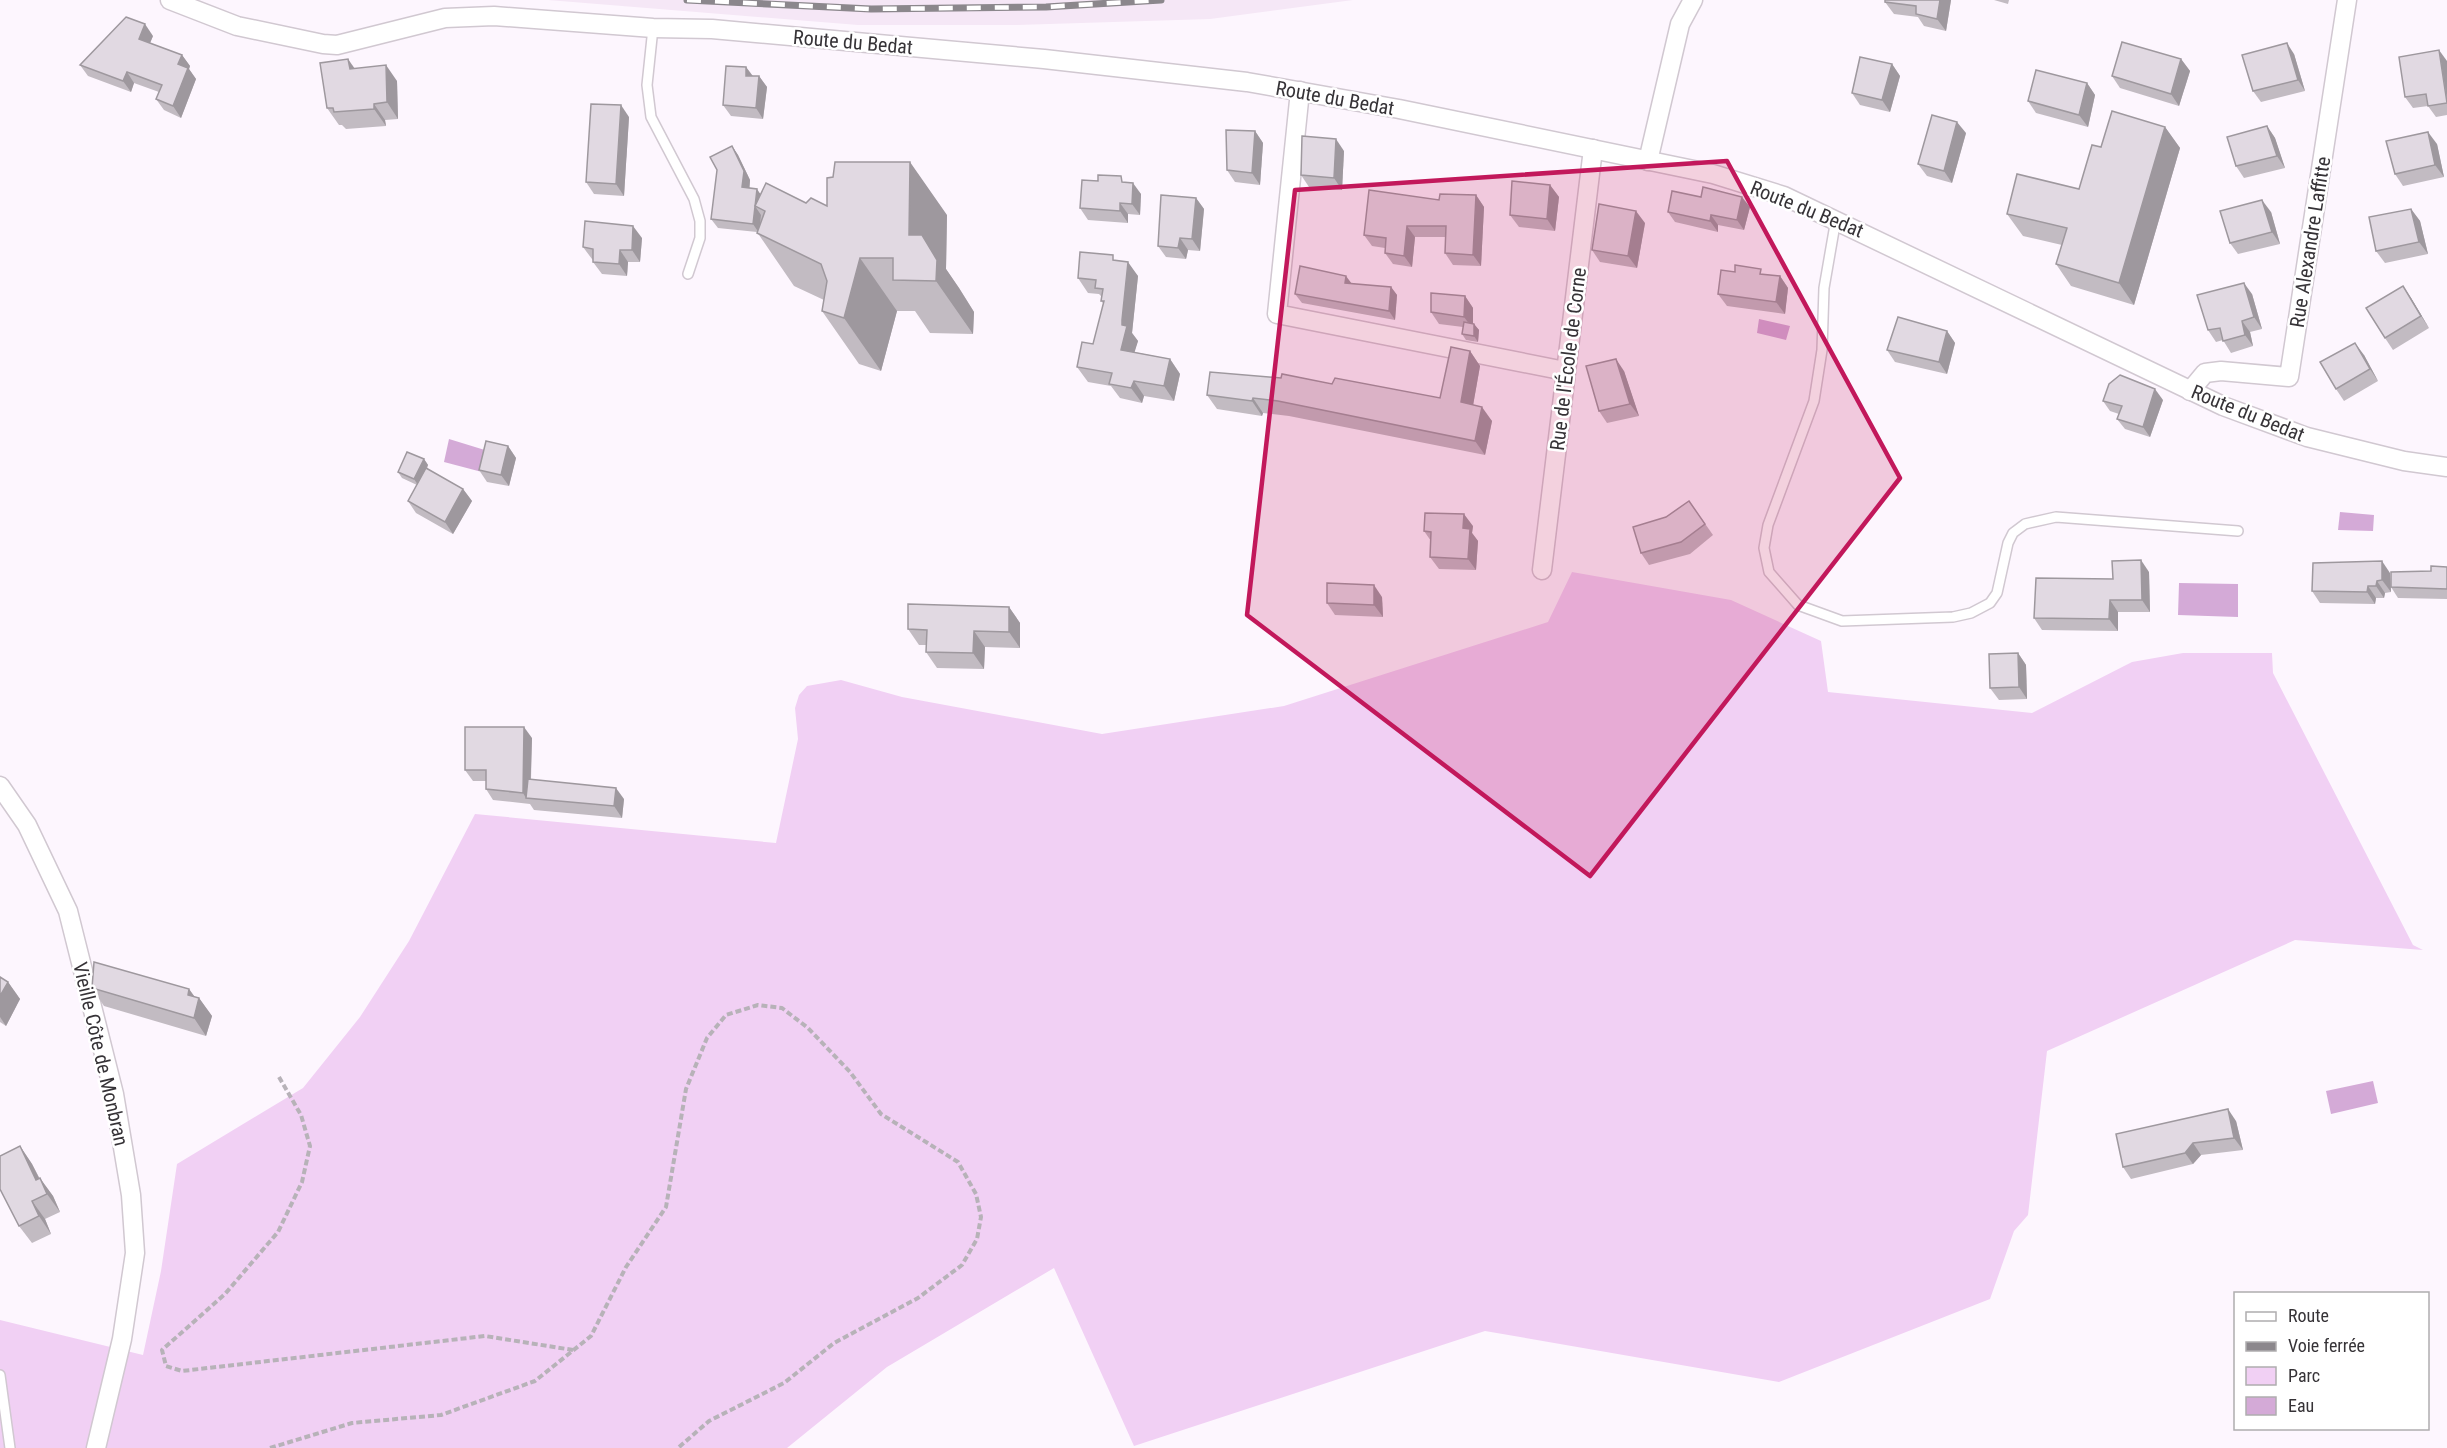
<svg xmlns="http://www.w3.org/2000/svg" width="2447" height="1448" viewBox="0 0 2447 1448" font-family="'Roboto Condensed',sans-serif">
<style>
.built{fill:#f5e7f6}
.green{fill:#f1d0f4}
.water{fill:#d4aad7}
.lines{fill:none;stroke-linecap:round;stroke-linejoin:round}
.lane-casing{stroke:#d1c8d1;stroke-width:12}
.street-casing{stroke:#d1c8d1;stroke-width:21}
.path{stroke:#b7b2b8;stroke-width:4;stroke-dasharray:6 3;stroke-linecap:butt}
.lane{stroke:#fff;stroke-width:9}
.street{stroke:#fff;stroke-width:18}
.rail-casing{stroke:#8b878c;stroke-width:7}
.rail{stroke:#fff;stroke-width:4.5;stroke-dasharray:14;stroke-linecap:butt}
.wall{fill:#c2bbc2}
.shaded-wall{fill:#9e989e}
.building{fill:#e1d9e2;stroke:#9e989e;stroke-width:1.5}
.marked{fill:#c2185b;fill-opacity:0.2;stroke:#c2185b;stroke-width:4.5;stroke-linejoin:round}
.labels{text-anchor:middle;dominant-baseline:central;stroke-width:5;stroke-linejoin:round;paint-order:stroke}
.street-label{font-size:20px;fill:#363337;stroke:#fff}
</style>
<rect width="100%" height="100%" fill="#fdf6fe"/>
<path class="built" d="M548 0H1353L1210 19 1017 25H858Z"/>
<path class="green" d="M1572 572 1731 600 1821 641 1828 692 2032 713 2132 662 2183 653H2272L2273 673 2413 945 2423 950 2295 940 2047 1051 2028 1215 2014 1231 1990 1299 1779 1382 1485 1331 1134 1446 1054 1268 887 1367 787 1448H0V1320L143 1355 161 1271 177 1164 303 1088 360 1017 409 941 475 814 776 843 798 739 795 708 799 695 807 686 841 680 902 697 1102 734 1284 706 1548 622Z"/>
<g class="water">
<path d="M1759 319 1790 326 1786 340 1757 333Z"/>
<path d="M449 439 488 451 482 472 444 462Z"/>
<path d="M2340 512 2374 515 2373 531 2338 530Z"/>
<path d="M2179 583 2238 584V617L2178 615Z"/>
<path d="M2373 1081 2378 1103 2331 1114 2326 1091Z"/>
</g>
<g class="lines">
<g class="lane-casing">
<g id="lane">
<path d="M653 28 647 85 651 117 694 199 700 221V238L688 274"/>
<path d="M1836 219 1824 288 1822 350 1814 401 1768 525 1764 548 1769 572 1798 605 1842 621 1953 617 1971 613 1990 603 1997 593 2008 543 2013 533 2025 524 2056 517 2238 531"/>
<path d="M0 1375 10 1448"/>
</g>
</g>
<g class="street-casing">
<g id="street">
<path d="M170 0 237 26 323 44 337 45 445 18 494 16 653 28 712 29 1044 59 1247 82 1399 109 1713 174 1784 196 2223 406 2307 437 2404 461 2447 467"/>
<path d="M1300 91 1277 314 1565 371"/>
<path d="M1648 161 1680 24 1693 0"/>
<path d="M2190 391 2205 373 2221 371 2289 377 2347 0"/>
<path d="M1542 570 1593 149"/>
<path d="M0 786 27 825 68 911 114 1094 131 1195 135 1253 122 1339 96 1448"/>
</g>
</g>
<g class="path">
<path d="M279 1077 301 1115 310 1146 302 1182 278 1232 225 1294 162 1350 166 1366 182 1371 485 1336 573 1350"/>
<path d="M270 1448 352 1423 441 1415 535 1381 591 1336 626 1267 666 1207 686 1089 707 1038 726 1015 758 1005 782 1008 808 1028 850 1072 881 1114 958 1162 976 1194 981 1217 977 1239 962 1265 918 1298 834 1343 784 1383 709 1421 678 1448"/>
</g>
<use href="#lane" class="lane"/>
<use href="#street" class="street"/>
<g class="rail-casing">
<path id="rail" d="M687 0 871 9 1046 7 1161 0"/>
</g>
<use href="#rail" class="rail"/>
</g>
<g class="wall">
<path d="M1951 0 1946 31 1924 26 1918 17 1894 14 1885 2Z"/>
<path d="M1994 0H2009L2008 4Z"/>
<path d="M153 36 150 43 182 55 190 66 189 69 196 79 181 118 164 110 156 99 159 92 134 83 131 92 88 76 80 65Z"/>
<path d="M2294 54 2305 91 2261 102 2253 91Z"/>
<path d="M2181 59 2190 71 2179 106 2120 88 2112 76Z"/>
<path d="M2447 61V115L2436 117 2428 106 2413 108 2405 97Z"/>
<path d="M1892 64 1900 76 1890 112 1860 105 1852 93Z"/>
<path d="M746 67 753 76H759L767 87 763 119 731 116 723 105Z"/>
<path d="M355 68 397 81 398 119 385 120 386 126 346 129 342 125H339L327 108Z"/>
<path d="M2087 83 2095 95 2088 127 2036 113 2028 101Z"/>
<path d="M629 117 624 196 594 194 586 182Z"/>
<path d="M2267 126 2275 138 2285 168 2244 178 2236 166Z"/>
<path d="M2165 127 2180 148 2134 305 2071 286 2056 264 2062 245 2023 236 2007 214 2079 189 2101 147Z"/>
<path d="M1255 131 1263 143 1260 185 1235 182 1227 170Z"/>
<path d="M1966 133 1952 183 1927 176 1918 164Z"/>
<path d="M2437 144 2444 177 2403 186 2395 174Z"/>
<path d="M732 146 738 155 750 180 749 188 761 194 806 203 827 206 947 215 946 269 959 288 974 312 973 334 930 333 915 311H897L881 371 859 364 822 311 824 300 794 286 757 232 718 228 711 219Z"/>
<path d="M1344 151 1342 190 1309 187 1301 175Z"/>
<path d="M1125 182 1141 194 1140 215 1128 214V223L1088 220 1080 208Z"/>
<path d="M1550 185 1559 197 1555 231 1519 227 1510 215Z"/>
<path d="M1476 195 1484 207 1481 266 1453 265 1445 253 1446 237H1415L1412 267 1393 264 1385 253V248L1372 246 1364 235 1439 200Z"/>
<path d="M1196 198 1204 209 1200 251 1188 250 1186 259 1166 257 1158 246Z"/>
<path d="M1750 207 1744 230 1718 225V232L1675 222 1668 212Z"/>
<path d="M2411 209 2420 221 2428 254 2385 263 2376 251Z"/>
<path d="M2271 212 2280 244 2238 254 2230 243Z"/>
<path d="M1645 223 1637 268 1600 262 1592 250Z"/>
<path d="M642 238 640 262H628L627 276 602 274 593 262V260L592 259 583 247Z"/>
<path d="M1116 260 1138 276 1132 333 1138 341 1134 352 1170 359 1180 374 1174 401 1144 396 1142 403 1120 398 1111 386 1088 382 1077 367 1093 344 1104 304 1101 301 1102 297 1099 294 1088 293 1078 278Z"/>
<path d="M1735 272 1780 276 1788 288 1785 314 1727 306 1718 294Z"/>
<path d="M2403 286 2411 298 2429 328 2393 350 2385 338Z"/>
<path d="M1391 287 1397 295 1395 320 1302 303 1295 294Z"/>
<path d="M2252 294 2262 329 2250 332 2253 346 2231 353 2223 340 2216 342 2208 330Z"/>
<path d="M1465 296 1473 308V323L1479 330 1478 342 1466 340 1462 334 1463 327 1439 324 1431 312Z"/>
<path d="M1947 331 1955 343 1947 374 1895 362 1887 350Z"/>
<path d="M1470 351 1480 366 1473 405 1492 421 1485 455 1289 416 1263 413 1262 416 1217 409 1207 395 1332 384 1440 398Z"/>
<path d="M2364 355 2378 381 2344 401 2336 389Z"/>
<path d="M1624 371 1639 416 1607 423 1599 411Z"/>
<path d="M2163 400 2150 437 2125 429 2117 419 2119 414 2110 411 2103 401Z"/>
<path d="M508 446 516 458 509 486 487 482 479 470Z"/>
<path d="M424 459 428 465 427 469 463 489 472 501 453 534 416 513 408 501 417 485 402 478 398 472Z"/>
<path d="M1689 501 1713 535 1690 554 1649 565 1641 553 1666 517Z"/>
<path d="M1473 526 1472 533 1478 541 1476 570 1439 569 1430 557 1431 541 1424 531Z"/>
<path d="M2447 567V599L2398 598 2391 587 2431 571Z"/>
<path d="M2149 572 2150 612H2118V631L2042 630 2034 618 2113 579Z"/>
<path d="M2390 573 2391 592 2385 593 2384 598H2376L2375 604 2320 603 2312 591Z"/>
<path d="M1382 597 1383 617 1335 615 1327 603Z"/>
<path d="M1009 607 1020 623V648L985 647 984 669 937 668 926 652V645H919L908 629Z"/>
<path d="M2018 653 2026 665 2027 699 1999 700 1990 688Z"/>
<path d="M532 738 531 780 624 799 622 818 534 810 530 804 493 800 486 789V781H473L465 770Z"/>
<path d="M0 977 8 982 20 999 6 1026 0 1022Z"/>
<path d="M92 988 189 989 195 997 199 998 212 1016 206 1036 104 1006Z"/>
<path d="M2236 1121 2243 1150 2201 1155 2193 1164 2131 1179 2123 1167Z"/>
<path d="M20 1146 32 1164 40 1179 53 1196 60 1212 45 1219 51 1234 32 1243 19 1226Z"/>
</g>
<g class="shaded-wall">
<path d="M1940 0H1951L1946 31 1937 19Z"/>
<path d="M145 24 153 36 147 50 139 39Z"/>
<path d="M2287 43 2294 54 2305 91 2298 80Z"/>
<path d="M2439 50 2447 61V99Z"/>
<path d="M182 55 190 66 189 69 196 79 181 118 173 106 178 64Z"/>
<path d="M348 59 360 76 350 69Z"/>
<path d="M2181 59 2190 71 2179 106 2171 94Z"/>
<path d="M1892 64 1900 76 1890 112 1882 100Z"/>
<path d="M386 65 397 81 398 119 387 102Z"/>
<path d="M746 67 754 78 746 76Z"/>
<path d="M127 72 134 83 131 92 123 81Z"/>
<path d="M759 76 767 87 763 119 756 108Z"/>
<path d="M2087 83 2095 95 2088 127 2079 115Z"/>
<path d="M374 104 385 120 386 126 374 109Z"/>
<path d="M621 105 629 117 624 196 616 184Z"/>
<path d="M1957 122 1966 133 1952 183 1944 171Z"/>
<path d="M2267 126 2275 138 2285 168 2277 156Z"/>
<path d="M2165 127 2180 148 2134 305 2119 283Z"/>
<path d="M1255 131 1263 143 1260 185 1252 173Z"/>
<path d="M2428 132 2437 144 2444 177 2435 165Z"/>
<path d="M1336 139 1344 151 1342 190 1334 178Z"/>
<path d="M732 146 738 155 750 180 749 197 742 187Z"/>
<path d="M910 162 947 215 946 269 959 288 974 312 973 334 936 281 909 235Z"/>
<path d="M1133 183 1141 194 1140 215 1132 204Z"/>
<path d="M1550 185 1559 197 1555 231 1547 219Z"/>
<path d="M757 189 763 198 755 206 761 215 759 233 753 224Z"/>
<path d="M1476 195 1484 207 1481 266 1473 255Z"/>
<path d="M1742 197 1750 207 1744 230 1737 220Z"/>
<path d="M1196 198 1204 209 1200 251 1192 239Z"/>
<path d="M2262 200 2271 212 2280 244 2272 232Z"/>
<path d="M1120 203 1128 214V223L1120 211Z"/>
<path d="M2411 209 2420 221 2428 254 2419 242Z"/>
<path d="M1636 211 1645 223 1637 268 1628 256Z"/>
<path d="M1711 215 1718 225V232L1710 221Z"/>
<path d="M633 226 642 238 640 262 632 250Z"/>
<path d="M1407 226 1415 237 1412 267 1404 256Z"/>
<path d="M1180 238 1188 250 1186 259 1178 248Z"/>
<path d="M620 250 628 262 627 276 619 264Z"/>
<path d="M860 258 897 311 881 371 844 318Z"/>
<path d="M1128 262 1138 276 1132 333 1138 341 1131 364 1121 350 1122 320Z"/>
<path d="M1346 276 1352 284 1345 283Z"/>
<path d="M1780 276 1788 288 1785 314 1776 302Z"/>
<path d="M2244 283 2252 294 2262 329 2254 317Z"/>
<path d="M2403 286 2411 298 2429 328 2421 316Z"/>
<path d="M1391 287 1397 295 1395 320 1389 311Z"/>
<path d="M1465 296 1473 308V329L1464 317Z"/>
<path d="M2242 321 2250 332 2253 346 2245 335Z"/>
<path d="M1474 324 1479 330 1478 342 1474 336Z"/>
<path d="M1947 331 1955 343 1947 374 1939 362Z"/>
<path d="M2355 343 2364 355 2378 381 2370 369Z"/>
<path d="M1470 351 1480 366 1471 417 1461 402Z"/>
<path d="M1170 359 1180 374 1174 401 1164 386Z"/>
<path d="M1616 359 1624 371 1639 416 1630 404Z"/>
<path d="M1134 381 1144 396 1142 403 1131 388Z"/>
<path d="M2155 389 2163 400 2150 437 2143 427Z"/>
<path d="M1253 398 1263 413 1262 416 1252 401Z"/>
<path d="M1482 407 1492 421 1485 455 1475 441Z"/>
<path d="M508 446 516 458 509 486 501 475Z"/>
<path d="M424 459 428 465 418 485 414 479Z"/>
<path d="M463 489 472 501 453 534 445 522Z"/>
<path d="M1464 514 1473 526 1472 533 1478 541 1476 570 1468 559 1463 528Z"/>
<path d="M2141 560 2149 572 2150 612 2142 600Z"/>
<path d="M2382 561 2390 573 2391 592 2382 580Z"/>
<path d="M2377 581 2385 593 2384 598 2376 586Z"/>
<path d="M1374 585 1382 597 1383 617 1374 605Z"/>
<path d="M2368 586 2376 598 2375 604 2367 592Z"/>
<path d="M2110 600 2118 612V631L2109 619Z"/>
<path d="M1009 607 1020 623V648L1009 632Z"/>
<path d="M974 631 985 647 984 669 973 653Z"/>
<path d="M2018 653 2026 665 2027 699 2019 687Z"/>
<path d="M524 727 532 738 530 799 526 798 523 793Z"/>
<path d="M616 788 624 799 622 818 614 806Z"/>
<path d="M8 982 20 999 6 1026 0 1017V996Z"/>
<path d="M189 989 198 1002 199 998 212 1016 206 1036 194 1018 188 995Z"/>
<path d="M2228 1109 2236 1121 2243 1150 2234 1138Z"/>
<path d="M2193 1143 2201 1155 2193 1164 2185 1153Z"/>
<path d="M20 1146 32 1164 47 1194 36 1180Z"/>
<path d="M40 1178 53 1196 60 1212 47 1194Z"/>
<path d="M32 1201 45 1219 51 1234 39 1216Z"/>
</g>
<g class="building">
<path d="M1885 0H1940L1937 19 1916 14V6L1885 2Z"/>
<path d="M126 17 145 24 139 39 182 55 178 64 188 68 173 106 156 99 162 85 127 72 123 81 80 65Z"/>
<path d="M2122 42 2181 59 2171 94 2112 76Z"/>
<path d="M2287 43 2298 80 2253 91 2242 55Z"/>
<path d="M2439 50 2447 103 2428 106 2426 94 2405 97 2399 57Z"/>
<path d="M1860 57 1892 64 1882 100 1852 93Z"/>
<path d="M348 59 350 69 386 65 387 102 374 104V109L334 112 333 108H327L320 63Z"/>
<path d="M726 66 746 67V76H759L756 108 723 105Z"/>
<path d="M2036 70 2087 83 2079 115 2028 101Z"/>
<path d="M591 104 621 105 616 184 586 182Z"/>
<path d="M2112 111 2165 127 2119 283 2056 264 2067 228 2007 214 2017 174 2079 189 2092 145 2101 147Z"/>
<path d="M1932 115 1957 122 1944 171 1918 164Z"/>
<path d="M2267 126 2277 156 2236 166 2227 137Z"/>
<path d="M1226 130 1255 131 1252 173 1227 170Z"/>
<path d="M2428 132 2435 165 2395 174 2386 141Z"/>
<path d="M1302 136 1336 139 1334 178 1301 175Z"/>
<path d="M732 146 744 171 742 187 757 189 753 224 711 219 717 170 710 157Z"/>
<path d="M835 162H910L909 235H922L937 260 936 281 893 280V258H860L844 318 822 311 827 281 821 264 757 233 765 211 755 206 766 183 806 203 811 198 827 206V178L833 177Z"/>
<path d="M1098 175 1121 176 1122 182 1133 183 1132 204 1120 203V211L1080 208 1082 180 1098 181Z"/>
<path d="M1512 181 1550 185 1547 219 1510 215Z"/>
<path d="M1703 187 1742 197 1737 220 1711 215 1710 221 1668 212 1672 191 1701 197Z"/>
<path d="M1369 190 1439 200 1440 194 1476 195 1473 255 1445 253 1446 226H1407L1404 256 1385 253 1386 238 1364 235Z"/>
<path d="M1161 195 1196 198 1192 239 1180 238 1178 248 1158 246Z"/>
<path d="M2262 200 2272 232 2230 243 2220 211Z"/>
<path d="M1599 204 1636 211 1628 256 1592 250Z"/>
<path d="M2411 209 2419 242 2376 251 2369 217Z"/>
<path d="M585 221 633 226 632 250H620L619 264 593 262V249L583 247Z"/>
<path d="M1080 252 1113 255V260L1128 262 1122 320V325L1127 326 1121 350 1170 359 1164 386 1134 381 1131 388 1109 384 1112 373 1077 367 1082 342 1093 344 1104 301H1101L1103 289 1095 288 1096 280 1078 278Z"/>
<path d="M1735 265 1761 269 1760 274 1780 276 1776 302 1718 294 1721 270 1735 272Z"/>
<path d="M1300 266 1346 276 1345 283 1391 287 1389 311 1295 294Z"/>
<path d="M2244 283 2254 317 2242 321 2245 335 2223 341 2220 328 2208 330 2197 295Z"/>
<path d="M2403 286 2421 316 2385 338 2366 308Z"/>
<path d="M1431 293 1465 296 1464 317 1431 312Z"/>
<path d="M1898 317 1947 331 1939 362 1887 350Z"/>
<path d="M1464 322 1474 324V336L1462 334Z"/>
<path d="M2355 343 2370 369 2336 389 2320 362Z"/>
<path d="M1451 347 1470 351 1461 402 1482 407 1475 441 1278 401 1253 398 1252 401 1207 395 1210 372 1281 378 1282 374 1332 384 1335 378 1440 398Z"/>
<path d="M1616 359 1630 404 1599 411 1586 366Z"/>
<path d="M2120 375 2155 389 2143 427 2117 419 2122 406 2103 401 2109 384Z"/>
<path d="M486 441 508 446 501 475 479 470Z"/>
<path d="M407 452 424 459 414 479 398 472Z"/>
<path d="M426 468 463 489 445 522 408 501Z"/>
<path d="M1689 501 1705 524 1681 542 1641 553 1633 527 1666 517Z"/>
<path d="M1425 513 1464 514 1463 528 1470 529 1468 559 1430 557 1431 532 1424 531Z"/>
<path d="M2141 560 2142 600H2110L2109 619 2034 618 2036 578 2113 579 2112 561Z"/>
<path d="M2382 561V580L2377 581 2376 586H2368L2367 592 2312 591 2313 563Z"/>
<path d="M2431 566 2447 567V589L2391 587V572L2431 571Z"/>
<path d="M1327 583 1374 585V605L1327 603Z"/>
<path d="M908 604 1009 607V632L974 631 973 653 926 652 927 630 908 629Z"/>
<path d="M2018 653 2019 687 1990 688 1989 654Z"/>
<path d="M465 727H524L523 793 486 789V770H465Z"/>
<path d="M528 779 616 788 614 806 526 798Z"/>
<path d="M94 962 189 989 188 995 199 998 194 1018 92 988Z"/>
<path d="M0 977 8 982 0 996Z"/>
<path d="M2228 1109 2234 1138 2193 1143 2185 1153 2123 1167 2116 1134Z"/>
<path d="M20 1146 36 1180 40 1178 47 1194 32 1201 39 1216 19 1226 0 1189V1156Z"/>
</g>
<path class="marked" d="M1727 161 1900 478 1590 876 1247 615 1295 190Z"/>
<g class="labels">
<g class="street-label">
<text transform="translate(853 42) rotate(5)">Route du Bedat</text>
<text transform="translate(1335 98) rotate(10)">Route du Bedat</text>
<text transform="translate(1807 209) rotate(22)">Route du Bedat</text>
<text transform="translate(2310 242) rotate(-81)">Rue Alexandre Laffitte</text>
<text transform="translate(1568 359) rotate(-83)">Rue de l'École de Corne</text>
<text transform="translate(2248 413) rotate(22)">Route du Bedat</text>
<text transform="translate(101 1054) rotate(77)">Vieille Côte de Monbran</text>
</g>
</g>
<rect x="2234" y="1292" width="195" height="138" fill="#ffffff" stroke="#afadaf" stroke-width="1.5"/>
<rect x="2246" y="1312" width="30" height="9" fill="#ffffff" stroke="#afadaf" stroke-width="1.5"/>
<text x="2288" y="1322" font-size="18" fill="#363337">Route</text>
<rect x="2246" y="1342" width="30" height="9" fill="#8b878c" stroke="#afadaf" stroke-width="1.5"/>
<text x="2288" y="1352" font-size="18" fill="#363337">Voie ferrée</text>
<rect x="2246" y="1367" width="30" height="18" fill="#f1d0f4" stroke="#afadaf" stroke-width="1.5"/>
<text x="2288" y="1382" font-size="18" fill="#363337">Parc</text>
<rect x="2246" y="1397" width="30" height="18" fill="#d4aad7" stroke="#afadaf" stroke-width="1.5"/>
<text x="2288" y="1412" font-size="18" fill="#363337">Eau</text>
</svg>
